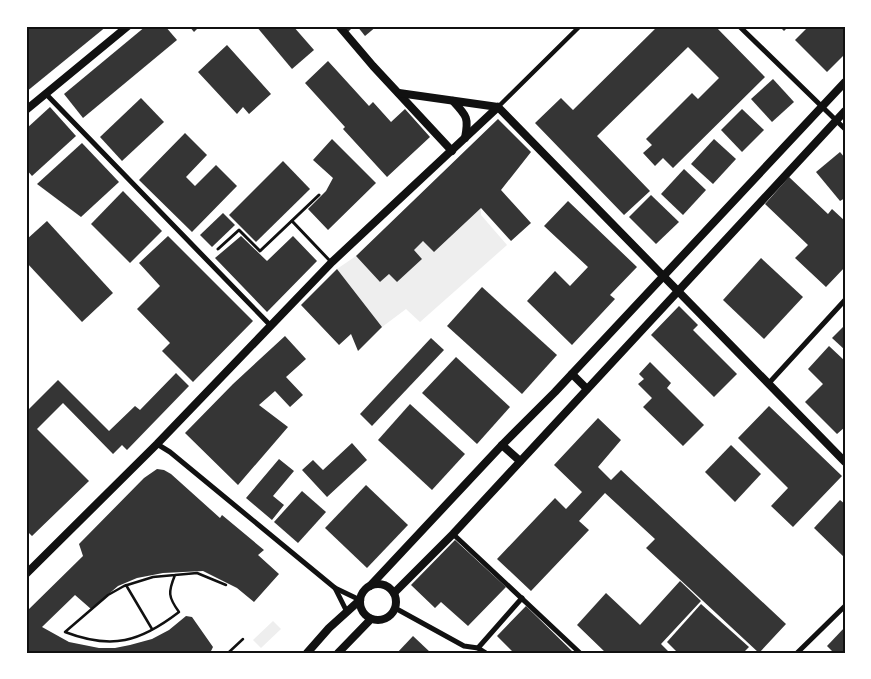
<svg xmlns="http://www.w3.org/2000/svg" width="871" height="679" viewBox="0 0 871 679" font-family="'Source Sans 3',sans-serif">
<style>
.green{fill:#eee}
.building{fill:#353535}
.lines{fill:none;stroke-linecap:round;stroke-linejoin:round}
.path{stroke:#111;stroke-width:2.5}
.service{stroke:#111;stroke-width:3}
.pedestrian{stroke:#111;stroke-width:4.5}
.minor{stroke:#111;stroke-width:5}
.tertiary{stroke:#111;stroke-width:8}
.neatline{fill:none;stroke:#111;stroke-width:2}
</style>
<rect width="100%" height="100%" fill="#fff"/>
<g class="green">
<path d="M481 208V215L507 245 420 322 406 309 382 327 337 269 356 256 380 282 389 274 397 282 422 259 414 250 423 241 434 252Z"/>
<path d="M273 621 281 629 261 648 253 640Z"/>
</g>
<g class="building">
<path d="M26 26H107L26 92Z"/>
<path d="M146 26H165L177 40 83 118 64 94Z"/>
<path d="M189 26H200L194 32Z"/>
<path d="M256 26H293L314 50 292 69Z"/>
<path d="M344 26H354L348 32Z"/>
<path d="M357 26H377L365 36Z"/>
<path d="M658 26H715L765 77 673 168 663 158 655 166 643 153 652 145 646 139 692 93 698 99 719 78 688 47 597 136 650 191 624 215 535 123 561 98 573 110Z"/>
<path d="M779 26H789L784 31Z"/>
<path d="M809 26H845V54L827 72 795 40Z"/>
<path d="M227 45 271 94 249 114 243 107 237 114 198 72Z"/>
<path d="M328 61 369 106 373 102 391 122 405 109 430 137 387 177 343 129 345 127 305 83Z"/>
<path d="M773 79 794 102 772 122 751 99Z"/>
<path d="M141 98 164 122 122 161 100 137Z"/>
<path d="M50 107 76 136 32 176 26 169V129Z"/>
<path d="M742 109 764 130 742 152 721 130Z"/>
<path d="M498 119 531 152 501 190 531 223 511 241 481 208 434 252 423 241 414 250 422 259 397 282 389 274 380 282 356 256Z"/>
<path d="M185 133 207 155 186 177 195 186 216 165 237 186 192 232 139 180Z"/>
<path d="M332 139 376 183 328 230 308 209 326 191 333 178 313 160Z"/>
<path d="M714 139 736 159 713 184 691 164Z"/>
<path d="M82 143 119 182 81 217 37 184Z"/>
<path d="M840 152 845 158V198L840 201 816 172Z"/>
<path d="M283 161 310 189 256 242 229 215Z"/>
<path d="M684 169 706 190 683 215 661 194Z"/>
<path d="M789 177 828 214 832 209 845 221V267L826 287 795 258 808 245 765 204Z"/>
<path d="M123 191 162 231 130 263 91 224Z"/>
<path d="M651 195 679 222 656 244 629 217Z"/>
<path d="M568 201 637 267 610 295 615 299 572 345 527 301 555 271 570 286 588 267 544 226Z"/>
<path d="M223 213 235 225 212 247 200 235Z"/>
<path d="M47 221 113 293 82 322 26 262V240Z"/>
<path d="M168 236 253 321 193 382 162 351 170 343 137 309 160 286 139 263Z"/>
<path d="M241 236 267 261 293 236 317 261 267 312 215 258Z"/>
<path d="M761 258 803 297 764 339 723 300Z"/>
<path d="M337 269 382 327 358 351 351 334 339 345 301 305Z"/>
<path d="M482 287 557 355 522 394 447 326Z"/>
<path d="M679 306 698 325 693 330 737 374 714 397 651 335Z"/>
<path d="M845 325V350L832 338Z"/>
<path d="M285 336 306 359 286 377 303 395 290 407 275 391 259 405 288 427 238 485 185 433 233 384Z"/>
<path d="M431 338 444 350 372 426 360 414Z"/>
<path d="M829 346 845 361V427L837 434 805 402 823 384 808 369Z"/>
<path d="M456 357 510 407 477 444 422 393Z"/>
<path d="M650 362 671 383 667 388 704 425 683 446 643 407 652 398 638 384 644 379 639 374Z"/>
<path d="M176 373 189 386 127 450 122 445 113 454 63 403 37 429 89 481 32 536 26 530V412L58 380 109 431 135 406 140 410Z"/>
<path d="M410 404 465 454 432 490 378 440Z"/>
<path d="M769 406 842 476 793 527 771 506 788 488 738 438Z"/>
<path d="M598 418 621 440 598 467 611 480 621 470 786 624 759 653 646 548 655 539 605 493 579 521 589 530 531 591 497 559 555 498 566 509 582 492 554 465Z"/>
<path d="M352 443 367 460 327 497 302 470 313 460 323 470Z"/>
<path d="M731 445 761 474 735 502 705 472Z"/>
<path d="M279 459 294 471 273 496 284 505 272 520 246 498Z"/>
<path d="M157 469 164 470 171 474 220 518 222 515 264 550 258 555 279 574 254 602 237 588 203 571 163 573 137 578 118 586 91 609 75 595 42 627 69 642 99 648H115L130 645 152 639 169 630 186 616 192 617 213 647 210 653H26V612L83 556 79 544 144 478Z"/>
<path d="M366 485 408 525 367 568 325 528Z"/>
<path d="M302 491 326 512 298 543 274 522Z"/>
<path d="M840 500 845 504V558L814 528Z"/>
<path d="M455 540 506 587 468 626 441 602 435 608 411 585Z"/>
<path d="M680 581 701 601 661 644 670 653H606L577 625 606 593 640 625Z"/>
<path d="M701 604 749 647 743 653H678L667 642Z"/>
<path d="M526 606 528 608 574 653H514L497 636Z"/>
<path d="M845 627V653H834L827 646Z"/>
<path d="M413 636 431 653H397Z"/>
</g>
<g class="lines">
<g class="path">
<path d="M175 575C168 592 168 597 179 612 140 642 112 650 65 632L108 595 124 586 153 577 197 573 226 585"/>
<path d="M126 585 152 629"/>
<path d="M228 653 243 639"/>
</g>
<g class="service">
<path d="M292 221 331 262"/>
<path d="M218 249 239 230 260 251 319 195"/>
</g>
<path class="pedestrian" d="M498 107 580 26"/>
<g class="minor">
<path d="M739 26 845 129"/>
<path d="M46 94 271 326"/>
<path d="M769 383 845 300"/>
<path d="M157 444 170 452 335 588 360 600"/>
<path d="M453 534 580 653"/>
<path d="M335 588 347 612"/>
<path d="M395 608 464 646 478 648 486 653"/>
<path d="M478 648 522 598"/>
<path d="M797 653 845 606"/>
</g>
<g class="tertiary">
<path d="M339 26 373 66 452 151"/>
<path d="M399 93 498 107"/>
<path d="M453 101C467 116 469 118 465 138"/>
<path d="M498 107 845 462"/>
<path d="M26 110 128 26"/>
<path d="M572 374 587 389"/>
<path d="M502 445 520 461"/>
<path d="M26 574 157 444 332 262 498 107"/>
<circle cx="378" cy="602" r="18"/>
<path d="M370 586 502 445 555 392 845 82"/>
<path d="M394 593 453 534 845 111"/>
<path d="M307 653 329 628 360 600"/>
<path d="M338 653 371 619"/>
</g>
</g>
<rect width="871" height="679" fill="none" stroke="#ffffff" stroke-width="55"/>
<rect x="28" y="28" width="816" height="624" class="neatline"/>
</svg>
